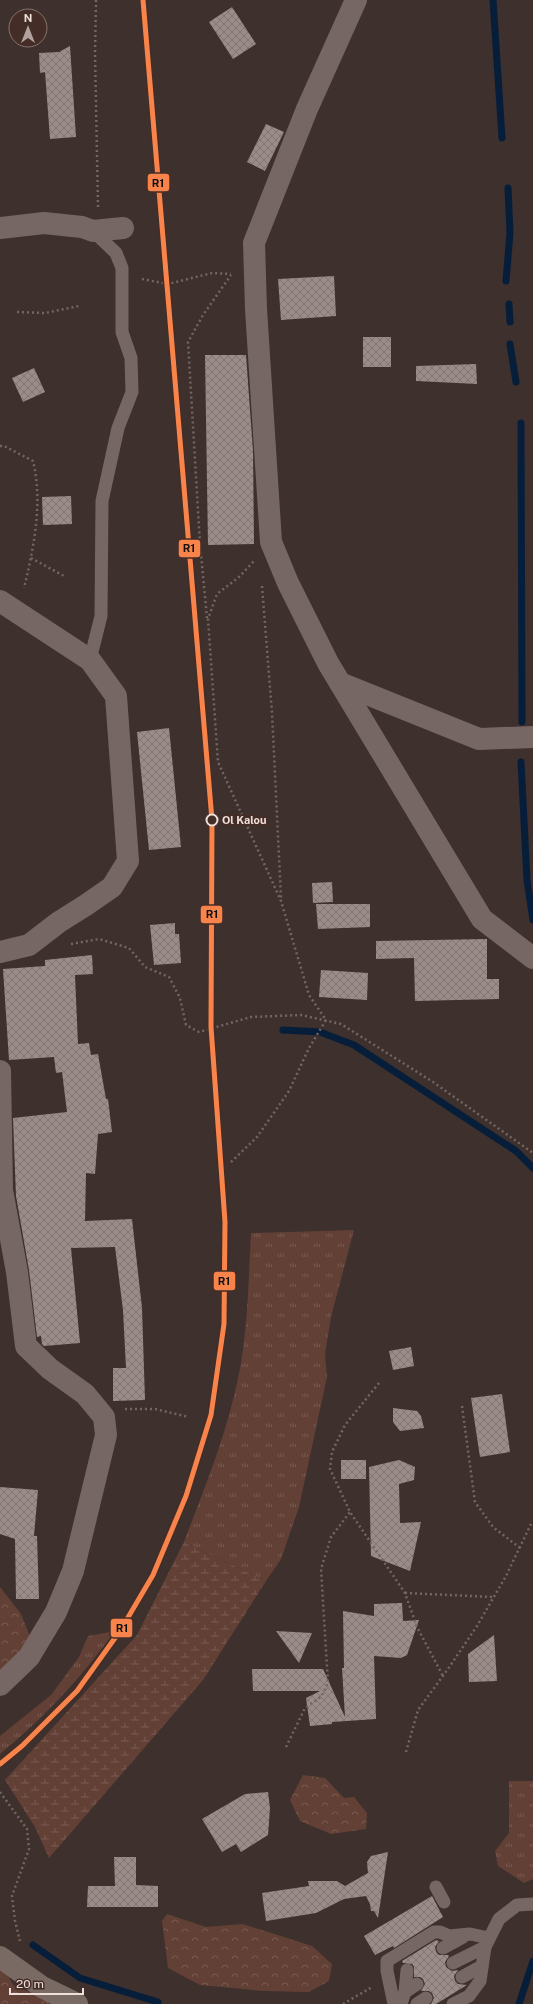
<svg xmlns="http://www.w3.org/2000/svg" width="533" height="2004" viewBox="0 0 533 2004" font-family="'Public Sans',sans-serif">
<style>
.grass{fill:url(#grass-tufts)}
.forest{fill:url(#forest-crowns)}
.wetland{fill:url(#wetland-marsh)}
.lines{fill:none;stroke-linecap:round;stroke-linejoin:round}
.stream{stroke:#071e3a;stroke-width:7}
.building{fill:url(#building-cross-hatch)}
.path{stroke:#736663;stroke-width:2.5;stroke-dasharray:2 3;stroke-linecap:butt}
.lane{stroke:#766764;stroke-width:13}
.street{stroke:#766764;stroke-width:22}
.secondary{stroke:#796a64;stroke-width:22}
.rail-1-casing{stroke:#442d26;stroke-width:8}
.rail-1{stroke:#f8844c;stroke-width:5}
.stop-dot{fill:#442d26;stroke:#efe0db;stroke-width:2}
.labels{text-anchor:middle;dominant-baseline:central;stroke-width:4;stroke-linejoin:round;paint-order:stroke}
.stop-label{font-size:11px;font-weight:bold;fill:#efe0db;stroke:#442d26;text-anchor:start}
.line-badge{stroke:#442d26;stroke-width:1.5}
.pale-badge-label{font-size:11px;text-anchor:middle;font-weight:bold;fill:#111}
</style>
<defs>
<pattern id="grass-tufts" width="24" height="20" patternUnits="userSpaceOnUse"><rect width="24" height="20" fill="#624035"/><path d="M3 7l-1-3M5 7V3M7 7l1-3M15 17l-1-3M17 17v-4M19 17l1-3" fill="none" stroke="#795b52"/></pattern>
<pattern id="forest-crowns" width="20" height="18" patternUnits="userSpaceOnUse"><rect width="20" height="18" fill="#624035"/><path d="M2 6a3 3 0 1 1 6 0M12 15a3 3 0 1 1 6 0" fill="none" stroke="#795b52"/></pattern>
<pattern id="wetland-marsh" width="20" height="14" patternUnits="userSpaceOnUse"><rect width="20" height="14" fill="#624035"/><path d="M1 5h8M5 5V1M11 12h8M15 12V8" fill="none" stroke="#795b52"/></pattern>
<pattern id="building-cross-hatch" width="8" height="8" patternUnits="userSpaceOnUse"><rect width="8" height="8" fill="#9a8c88"/><path d="M0 0l8 8M0 8l8-8" fill="none" stroke="#817673"/></pattern>
</defs>
<rect width="100%" height="100%" fill="#3d302d"/>
<g class="grass">
<path d="M354 1230 331 1317 325 1354 327 1377 299 1507 281 1559 266 1581 184 1542C202 1494 222 1446 234 1396 248 1343 248 1287 251 1233Z"/>
<path d="M115 1631C80 1679 46 1716 0 1754V1736L51 1695 79 1657 88 1636Z"/>
<path d="M509 1781H533V1879L524 1883 498 1866 495 1851 509 1833Z"/>
</g>
<g class="forest">
<path d="M0 1587 21 1614 31 1639 0 1673Z"/>
<path d="M303 1775 325 1778 344 1798 354 1797 367 1813 366 1829 331 1834 300 1821 290 1800Z"/>
<path d="M167 1914 206 1927 243 1924 312 1946 332 1964 329 1981 309 1992 263 1991 200 1985 168 1968 162 1921Z"/>
<path d="M0 1966 4 1968 13 1985 57 2004H0Z"/>
</g>
<path class="wetland" d="M184 1542 266 1581 203 1680 49 1858 35 1827 5 1780 137 1635Z"/>
<g class="lines">
<g class="stream">
<path d="M493 0 502 138"/>
<path d="M506 281 510 233 508 188"/>
<path d="M509 304 510 322"/>
<path d="M510 344 516 382"/>
<path d="M521 423 522 722"/>
<path d="M521 762 527 880 533 920"/>
<path d="M283 1030 320 1032 354 1045 516 1151 533 1168"/>
<path d="M33 1945 80 1978 158 2002"/>
<path d="M519 2004 533 1961"/>
</g>
</g>
<g class="building">
<path d="M232 7 256 44 233 59 209 22Z"/>
<path d="M70 46 76 137 50 139 45 72 40 73 39 53 59 52Z"/>
<path d="M266 124 284 132 265 171 247 162Z"/>
<path d="M334 276 336 316 281 320 278 279Z"/>
<rect x="363" y="337" width="28" height="30"/>
<path d="M205 355H246L253 451 254 544 208 545Z"/>
<path d="M476 364 477 384 416 381V366Z"/>
<path d="M34 368 45 392 23 402 12 378Z"/>
<path d="M71 496 72 524 43 525 42 497Z"/>
<path d="M169 728 181 847 149 850 137 732Z"/>
<path d="M332 882 333 902 313 903 312 883Z"/>
<path d="M316 904H370V927L318 929Z"/>
<path d="M175 923V934H179L181 963 154 965 150 925Z"/>
<path d="M487 939V979H499V999L415 1001 414 958 376 959V941Z"/>
<path d="M92 955 93 974 75 975 78 1044 89 1043 91 1055 98 1054 106 1099H108L112 1132 98 1134 95 1174 86 1173 85 1221 132 1219 142 1308 145 1400 113 1401V1368H126L123 1310 115 1247 71 1248 80 1343 44 1346 42 1344 41 1336 37 1337 29 1270 16 1196 13 1118 67 1112 62 1072 56 1073 54 1057 9 1060 3 969 45 966V960Z"/>
<path d="M321 970 368 973 367 1000 319 997Z"/>
<path d="M411 1347 414 1366 393 1370 389 1351Z"/>
<path d="M502 1394 510 1452 480 1457 471 1398Z"/>
<path d="M393 1408 417 1411 421 1416 424 1428 400 1431 393 1422Z"/>
<rect x="341" y="1460" width="25" height="19"/>
<path d="M399 1460 415 1467 414 1480 399 1484 400 1523 421 1522 410 1571 371 1556 369 1467Z"/>
<path d="M0 1487 38 1490 34 1536H37L39 1599H16L15 1539 0 1534Z"/>
<path d="M402 1603 403 1621 419 1620 407 1655 401 1658 374 1656 376 1719 332 1722V1724L310 1726 306 1698 320 1691H253L252 1669H323L345 1717 342 1668H344L343 1611 374 1616V1604Z"/>
<path d="M276 1631 312 1633 299 1663Z"/>
<path d="M494 1635 497 1681 469 1682 468 1654Z"/>
<path d="M268 1792 270 1808 268 1835 241 1852 236 1844 222 1852 202 1819 245 1794Z"/>
<path d="M388 1852 378 1918 374 1911H371L370 1904 366 1896 344 1899 316 1913 266 1921 262 1893 309 1886 308 1881H337L345 1886 368 1873 367 1862 371 1856Z"/>
<path d="M114 1857H136V1885L158 1886V1907H87L88 1886H115Z"/>
<path d="M432 1896 443 1917 394 1948 393 1946 375 1955 364 1936Z"/>
<path d="M436 1940 439 1941 435 1947 436 1952 439 1955H448L449 1956 445 1962 446 1967 452 1971 458 1970 454 1976 455 1981 458 1984 467 1985 436 2004H431L434 1998 432 1993 429 1991H421L425 1984 423 1979 420 1977H414V1967L412 1964 403 1963 402 1961Z"/>
</g>
<g class="lines">
<g class="path">
<path d="M96 0 95 53 98 207"/>
<path d="M142 279 168 284 212 273 231 274"/>
<path d="M17 312 45 313 79 306"/>
<path d="M0 446H4L33 461C43 502 34 547 24 588"/>
<path d="M31 558 64 576"/>
<path d="M262 586 272 713 281 898"/>
<path d="M207 618 200 544 188 342 203 315 231 275"/>
<path d="M71 944 99 939 129 948 145 967 169 977 180 998 186 1025 199 1032 251 1017 301 1015 341 1024 433 1082 533 1153"/>
<path d="M231 1162 257 1137 289 1091 309 1048 326 1020 309 995 281 901 218 762 208 619 217 594 239 577 254 561"/>
<path d="M379 1383 345 1425 332 1452 330 1469 350 1512 405 1593 417 1627 443 1676"/>
<path d="M462 1406 475 1502 493 1527 520 1548"/>
<path d="M125 1409H155L189 1417"/>
<path d="M405 1593 493 1597"/>
<path d="M286 1747 305 1708 321 1697 328 1683 321 1569 331 1537 350 1512"/>
<path d="M406 1752 418 1710 448 1669 477 1626 506 1576 531 1524"/>
<path d="M0 1792 27 1829 29 1849 12 1896 15 1921 20 1941"/>
<path d="M343 2004 372 1987"/>
</g>
<g class="lane">
<path d="M90 660 101 616 102 501 118 428 132 392 131 358 122 332V268L116 253 93 231"/>
<path d="M436 1887 444 1902"/>
<path d="M443 1948 463 1937"/>
<path d="M453 1963 485 1947"/>
<path d="M462 1977 482 1966"/>
<path d="M405 1992 407 1970"/>
<path d="M394 2004 387 1971V1961L434 1932H440L449 1936 470 1934 489 1938"/>
<path d="M401 2004 405 1992 417 1984"/>
<path d="M417 2004 426 1998"/>
<path d="M453 2004 469 1996 480 1981 485 1947 499 1919 517 1905 533 1904"/>
</g>
<g class="street">
<path d="M356 0 307 109 254 243 256 309 271 542 288 583 328 663 482 919 533 958"/>
<path d="M0 228 44 223 82 227 93 231 123 228"/>
<path d="M0 601 90 660 116 696 128 861 112 887 86 905 59 922 29 945 0 952"/>
<path d="M340 683 479 739 533 737"/>
<path d="M0 1071 2 1190 17 1272 26 1346 50 1369 85 1394 104 1417 106 1435 73 1571 56 1612 29 1657 0 1685"/>
</g>
<path class="secondary" d="M0 1957 42 1987 77 2004"/>
<g class="rail-1-casing">
<path id="rail-1" d="M0 1764 22 1746 77 1691 120 1631 153 1575 186 1496 211 1415 224 1324 225 1222 211 1027 212 820 143 0"/>
</g>
<use href="#rail-1" class="rail-1"/>
</g>
<circle class="stop-dot" cx="212" cy="820" r="5.5"/>
<g class="labels">
<g class="stop-label">
<text x="222" y="820">Ol Kalou</text>
</g>
</g>
<g class="line-badge">
<rect x="147" y="173" width="23" height="19" rx="4" fill="#f8844c"/>
<rect x="178" y="539" width="23" height="19" rx="4" fill="#f8844c"/>
<rect x="200" y="905" width="23" height="19" rx="4" fill="#f8844c"/>
<rect x="213" y="1271" width="23" height="20" rx="4" fill="#f8844c"/>
<rect x="110" y="1618" width="23" height="20" rx="4" fill="#f8844c"/>
</g>
<g class="pale-badge-label">
<text x="158" y="187">R1</text>
<text x="189" y="552">R1</text>
<text x="212" y="918">R1</text>
<text x="224" y="1285">R1</text>
<text x="122" y="1632">R1</text>
</g>
<g transform="translate(28 28)"><circle r="19" fill="#442d26" stroke="#88756e"/>
<path d="M0-3L7 15L0 10L-7 15Z" fill="#b1a29e"/>
<text y="-6" font-size="11" font-weight="bold" text-anchor="middle" fill="#efe0db">N</text>
</g>
<path d="M10 1988v6h73v-6" fill="none" stroke="#efe0db" stroke-width="2"/>
<text x="16" y="1988" font-size="12" fill="#efe0db" stroke="#442d26" stroke-width="3" paint-order="stroke">20 m</text>
</svg>
